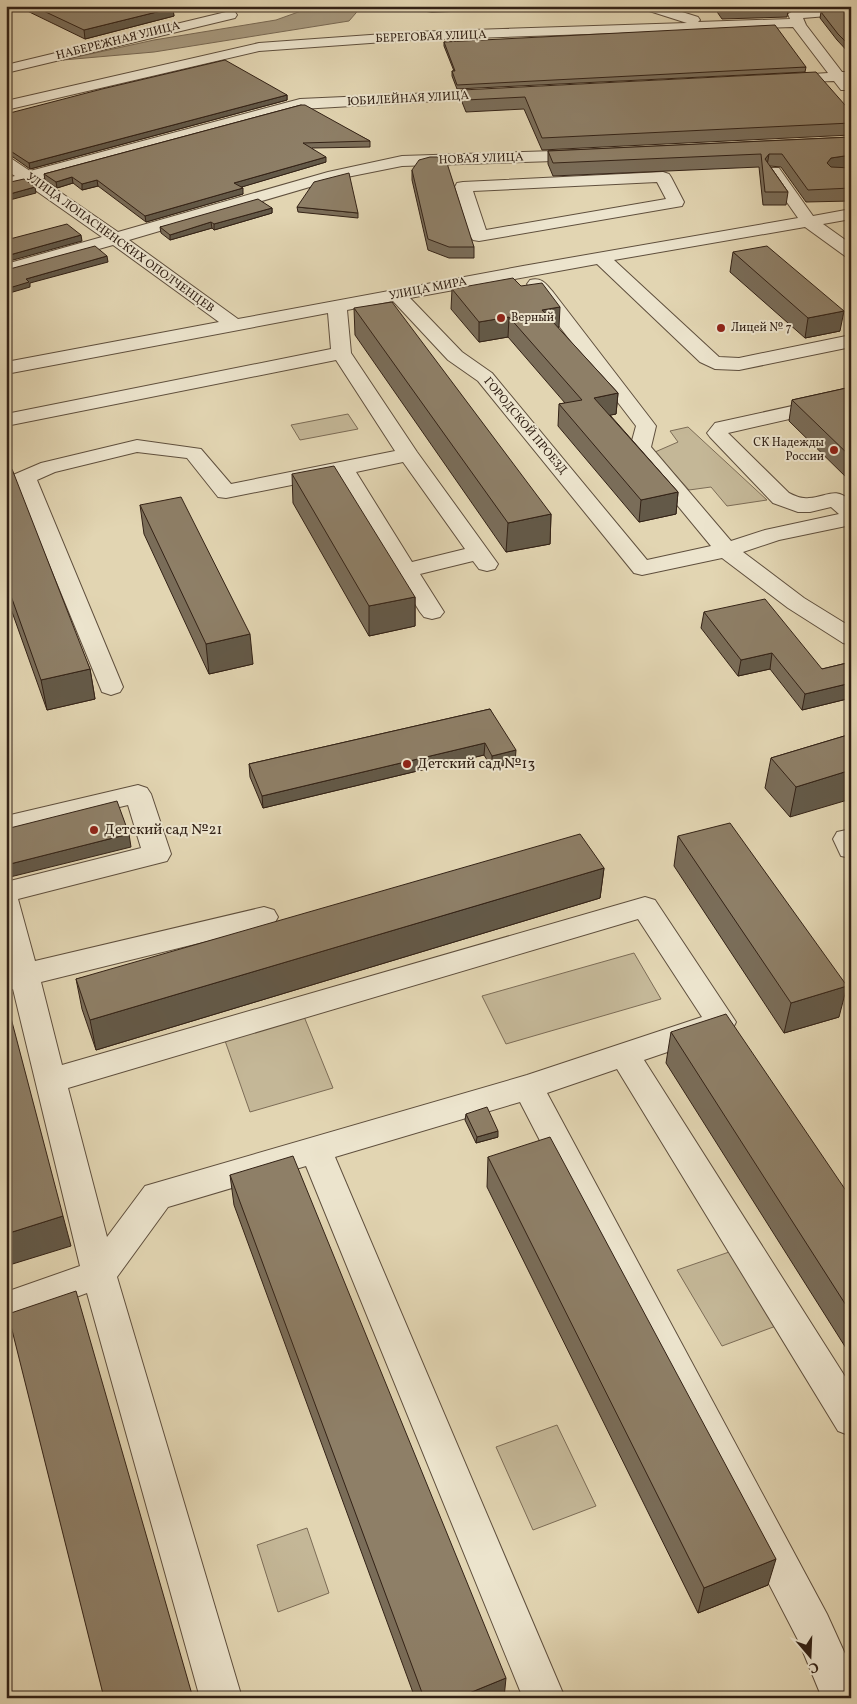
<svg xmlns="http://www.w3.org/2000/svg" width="857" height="1704" viewBox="0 0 857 1704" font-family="Vollkorn,serif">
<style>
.green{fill:#c4b797;stroke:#7c6c56}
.water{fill:#a6987d;stroke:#786954}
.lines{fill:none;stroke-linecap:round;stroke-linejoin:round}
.minor-casing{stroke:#5f4f3d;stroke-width:2}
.minor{fill:#ece4cd;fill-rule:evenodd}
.wall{fill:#7a6d59;stroke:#332216}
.shaded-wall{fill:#635948;stroke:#332216}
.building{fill:#8e7f67;stroke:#332216}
.poi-dot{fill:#8f2418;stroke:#ece4cd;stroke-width:2}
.labels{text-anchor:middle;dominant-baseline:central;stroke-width:4;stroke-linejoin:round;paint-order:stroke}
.far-street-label{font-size:12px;fill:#332216;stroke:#ece4cd}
.far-poi-label{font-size:12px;fill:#332216;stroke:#ece4cd;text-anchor:start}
.poi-label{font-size:15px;fill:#332216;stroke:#ece4cd;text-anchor:start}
</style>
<rect width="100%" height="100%" fill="#e2d5b2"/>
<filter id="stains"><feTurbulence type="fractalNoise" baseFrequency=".004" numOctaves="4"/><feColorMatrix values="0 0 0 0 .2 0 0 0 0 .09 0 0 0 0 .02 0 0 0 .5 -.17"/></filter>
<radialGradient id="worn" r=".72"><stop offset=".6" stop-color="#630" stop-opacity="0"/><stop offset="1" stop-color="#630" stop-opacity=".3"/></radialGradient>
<g class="green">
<path d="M348 414 358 429 300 440 291 425Z"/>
<path d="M688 427 767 500 727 506 711 487 689 490 655 452 678 442 670 431Z"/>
<path d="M634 953 661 999 506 1044 482 996Z"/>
<path d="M303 1014 333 1088 250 1112 223 1035Z"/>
<path d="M732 1251 776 1326 722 1346 677 1270Z"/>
<path d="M557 1425 596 1506 533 1530 496 1447Z"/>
<path d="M307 1528 329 1593 278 1612 257 1545Z"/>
</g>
<path class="water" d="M315 6H362L349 21 154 52 63 60 154 40 276 20Z"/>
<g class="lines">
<g class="minor-casing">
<g id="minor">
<path d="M426 6H475L468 10 432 12 427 11Z"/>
<path d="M641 6H663L698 17 700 20 698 22 790 19 788 14 795 10 851 6V14L803 18 806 25 842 72H851V80L849 81 851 90H841L834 81 779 83 777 80 779 77 784 76 828 73 793 27 412 40 259 51 6 110V101L259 43 412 32 687 23 643 9Z"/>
<path d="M230 11 235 12 237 15 235 18 6 73V65Z"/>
<path d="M499 90 504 91 506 94 504 97 301 109 41 179 118 232 328 172 402 156 585 150 591 152 593 155 591 158 585 160 402 166 337 179 129 240 238 319 523 266 798 218 765 171 767 168H779L813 216 851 209V219L823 224 851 244V257L845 256 805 227 614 260 719 357 739 358 851 335V347L739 370 715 369 700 362 597 264 410 298 462 352 492 373 647 560 711 546 630 448 636 426 530 288 527 284 530 280C542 277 546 284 553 292L653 422 656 426 651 447 731 541 765 530 839 514 831 507 810 512H798L773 503 710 437 707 433 715 423 851 393V405L728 433 789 493C795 496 801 499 809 498 827 497 835 486 851 501V525L779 540 743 552 804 598 851 627V645L843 643 788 608 722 558 642 575 634 573 478 381 448 360 393 301 347 310 351 353 417 452 498 564 495 569 487 571 479 569 473 561 420 574 444 612 440 617 432 619 424 617 420 612 337 476 226 498 218 497 187 458 137 452 55 472 37 480 123 687 120 692 111 695 102 692 18 488 6 492V478L41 463 137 440 201 449 231 484 395 451 336 360 6 426V414L331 349 328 313 6 374V362L219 322 113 245 6 275V264L102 237 25 183 6 188V178L15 176 6 170V157L12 159 30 171 300 99ZM403 462 465 549 412 562 356 472Z"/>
<path d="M663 172 669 174 671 177 684 202 682 206 479 241 473 240 470 236 455 187 457 183 463 182ZM657 182 666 199 486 230 473 191Z"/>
<path d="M138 785 147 788 151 794 171 854 167 861 18 899 35 961 264 907 274 910 278 917 274 924 264 927 41 982 62 1065 645 897 655 900 736 1022 732 1030 644 1060 851 1386V1436L838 1431 617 1069 547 1093 827 1614 851 1667V1698H822L799 1642 520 1102 335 1157 565 1698H523L306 1166 168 1207 117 1277 242 1698H200L87 1293 6 1323V1292L80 1266 13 989 6 991V882L141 848 128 805 6 834V816ZM638 919 702 1017 527 1075 145 1186 107 1237 68 1088Z"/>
<path d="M851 829V858L841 856 833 839 837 832Z"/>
</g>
</g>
<use href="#minor" class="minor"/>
</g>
<g class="wall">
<path d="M17 6H179L172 8 174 16 85 39Z"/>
<path d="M713 6H824L795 8 788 12 787 17 722 19Z"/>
<path d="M851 9V55L837 40 820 18 821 12Z"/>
<path d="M444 42 806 67 805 72 457 89 452 76V71H454L444 46Z"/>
<path d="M462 90 851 114V135L542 150 524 109 466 112 462 102Z"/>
<path d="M287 95V100L30 169 13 157 6 156V114Z"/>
<path d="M301 105 370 141V147L312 148 326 162 241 187 243 194 146 222 98 186 82 190 73 183 57 188 45 180 44 174Z"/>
<path d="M851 137V201L806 202 781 167 770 166 788 192 786 205H763L759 167 553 176 548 164V151Z"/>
<path d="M412 170 474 247V258H449L428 250 412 180Z"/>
<path d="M297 207 358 213V218L298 212Z"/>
<path d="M272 208V213L214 230 212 228 170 240 161 233 160 227Z"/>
<path d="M733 252 840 331 805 338 730 272Z"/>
<path d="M452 289 559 327 558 328 618 393 616 414 610 415 678 492 676 514 639 522 558 426 559 404 565 403 508 337 479 342 451 309Z"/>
<path d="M354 308 551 514 550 544 506 552 355 335Z"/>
<path d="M851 387V482L789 421 792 400Z"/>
<path d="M6 470 90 669 95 699 47 710 6 595Z"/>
<path d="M292 474 415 597V626L369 636 293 503Z"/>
<path d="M140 505 253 664 209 674 144 534Z"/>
<path d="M704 612 822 669 851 662V698L802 710 770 669 738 676 701 628Z"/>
<path d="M490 709 515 763 492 768 484 755 263 808 250 777 249 764Z"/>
<path d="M851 734 790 817 765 788 771 758Z"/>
<path d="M678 836 839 1017 784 1033 674 866Z"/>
<path d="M604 868 600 898 96 1050 82 1009 76 979Z"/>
<path d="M671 1032 851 1198V1356L666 1063Z"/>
<path d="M466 1114 498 1137 476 1143 465 1120Z"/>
<path d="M488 1157 768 1585 698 1613 487 1187Z"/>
<path d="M230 1175 504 1698H415L234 1205Z"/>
</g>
<g class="shaded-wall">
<path d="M789 6H795V8L788 12Z"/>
<path d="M173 8 174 16 85 39 84 30Z"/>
<path d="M287 95V100L30 169 29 163Z"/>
<path d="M769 154 767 166 765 159Z"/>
<path d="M851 155V168L829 170 827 163 831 158Z"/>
<path d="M326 157V162L235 189 234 183Z"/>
<path d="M9 169 10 175 6 176V170Z"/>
<path d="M72 177 73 183 57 188 56 182Z"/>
<path d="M97 180 98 186 82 190V184Z"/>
<path d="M35 187 36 193 6 201V195Z"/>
<path d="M243 188V194L146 222 145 216Z"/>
<path d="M272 208V213L214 230V224Z"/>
<path d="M211 222 212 228 170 240V235Z"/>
<path d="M81 235 82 241 6 262V256Z"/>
<path d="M107 256 108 262 30 283V287L6 294V289L26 279Z"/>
<path d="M560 307 559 327 541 331 542 310Z"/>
<path d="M844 311 840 331 805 338 808 318Z"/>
<path d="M509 317 508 337 479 342V322Z"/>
<path d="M618 393 616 414 592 419 594 398Z"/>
<path d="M678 492 676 514 639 522 641 500Z"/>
<path d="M551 514 550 544 506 552 508 523Z"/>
<path d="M415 597V626L369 636V606Z"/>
<path d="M250 634 253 664 209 674 206 644Z"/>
<path d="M772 653 770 669 738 676 741 660Z"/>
<path d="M90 669 95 699 47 710 41 680Z"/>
<path d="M851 683V698L802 710 805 694Z"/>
<path d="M485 743 484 755 263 808 262 796Z"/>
<path d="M516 750 515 763 492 768V756Z"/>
<path d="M851 770V799L790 817 796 787Z"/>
<path d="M129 834 131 847 6 878V865Z"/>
<path d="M604 868 600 898 96 1050 90 1020Z"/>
<path d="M847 986 839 1017 784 1033 791 1003Z"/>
<path d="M498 1131V1137L476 1143 477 1137Z"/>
<path d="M63 1216 71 1246 6 1266V1234Z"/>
<path d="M776 1559 768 1585 698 1613 704 1588Z"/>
<path d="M506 1678 504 1698H457Z"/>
</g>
<g class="building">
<path d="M33 6H169L173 8 84 30Z"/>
<path d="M851 9V47L838 34 821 12Z"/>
<path d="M775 25 806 67 457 85 452 71H455L444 42Z"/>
<path d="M225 60 287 95 29 163 12 152 6 150V114L102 89Z"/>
<path d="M816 72 845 105 851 114V123L542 138 525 97 466 100 462 90Z"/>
<path d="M301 105H305L370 141 303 143 326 157 234 183 243 188 145 216 97 180 82 184 72 177 56 182 44 174Z"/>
<path d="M851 137V155L831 158 827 163 831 167 851 168V188L808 190 782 154H769L765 159 788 192H765L761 154 553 163 548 151Z"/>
<path d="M430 157H445L474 247H449L428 239 412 170 419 160Z"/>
<path d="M349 173 358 213 297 207 314 182Z"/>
<path d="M24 179 35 187 6 195V183Z"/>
<path d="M258 199 272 208 214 224 211 222 170 235 160 227Z"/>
<path d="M67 224 81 235 6 256V240Z"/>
<path d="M95 246 107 256 26 279 29 282 6 289V270Z"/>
<path d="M767 246 844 311 808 318 733 252Z"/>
<path d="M513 278 521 286 542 283 560 307 542 310 618 393 594 398 678 492 641 500 559 404 582 400 509 317 479 322 452 289Z"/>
<path d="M392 302 551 514 508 523 354 308Z"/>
<path d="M851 387V457L792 400Z"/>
<path d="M334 466 415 597 369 606 292 474Z"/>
<path d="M12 469 90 669 41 680 6 582V470Z"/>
<path d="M181 497 250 634 206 644 140 505Z"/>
<path d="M765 599 822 669 851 662V683L805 694 772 653 741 660 704 612Z"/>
<path d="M490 709 516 750 492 756 485 743 262 796 249 764Z"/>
<path d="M851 734V770L796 787 771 758Z"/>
<path d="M117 801 129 834 6 865V829Z"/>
<path d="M730 823 847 986 791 1003 678 836Z"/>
<path d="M580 834 604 868 90 1020 76 979Z"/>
<path d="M6 999 63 1216 6 1234Z"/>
<path d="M726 1014 851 1198V1313L671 1032Z"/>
<path d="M487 1107 498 1131 477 1137 466 1114Z"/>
<path d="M550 1137 776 1559 704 1588 488 1157Z"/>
<path d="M293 1156 506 1678 457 1698H424L230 1175Z"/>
<path d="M76 1291 193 1698H104L8 1314Z"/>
</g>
<g class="poi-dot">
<circle cx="501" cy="318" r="5"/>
<circle cx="721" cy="328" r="5"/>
<circle cx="834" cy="450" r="5"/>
<circle cx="407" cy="764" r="5"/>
<circle cx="94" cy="830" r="5"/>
</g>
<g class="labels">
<g class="far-street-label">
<text transform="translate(431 37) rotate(-2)">БЕРЕГОВАЯ УЛИЦА</text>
<text transform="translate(118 41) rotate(-14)">НАБЕРЕЖНАЯ УЛИЦА</text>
<text transform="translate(408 99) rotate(-3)">ЮБИЛЕЙНАЯ УЛИЦА</text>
<text transform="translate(481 159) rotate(-2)">НОВАЯ УЛИЦА</text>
<text transform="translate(120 243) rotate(36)">УЛИЦА ЛОПАСНЕНСКИХ ОПОЛЧЕНЦЕВ</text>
<text transform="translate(428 289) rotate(-11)">УЛИЦА МИРА</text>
<text transform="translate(525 426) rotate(50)">ГОРОДСКОЙ ПРОЕЗД</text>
</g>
<g class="far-poi-label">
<text x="511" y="318">Верный</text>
<text x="731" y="328">Лицей № 7</text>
<text x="824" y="443" text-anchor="end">СК Надежды<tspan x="824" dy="14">России</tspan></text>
</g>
<g class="poi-label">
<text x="417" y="764">Детский сад №13</text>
<text x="104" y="830">Детский сад №21</text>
</g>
</g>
<rect width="857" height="1704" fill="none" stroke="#e2d5b2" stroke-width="25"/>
<rect x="8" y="8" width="842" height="1689" fill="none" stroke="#332216" stroke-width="2.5"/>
<rect x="12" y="12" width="832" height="1679" fill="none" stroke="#332216"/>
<g transform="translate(810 1656) rotate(161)" stroke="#ece4cd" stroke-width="4" paint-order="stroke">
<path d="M0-4L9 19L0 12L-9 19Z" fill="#332216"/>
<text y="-8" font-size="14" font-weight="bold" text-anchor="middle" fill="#332216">С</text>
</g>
<rect width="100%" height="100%" filter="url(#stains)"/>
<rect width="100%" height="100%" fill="url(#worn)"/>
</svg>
